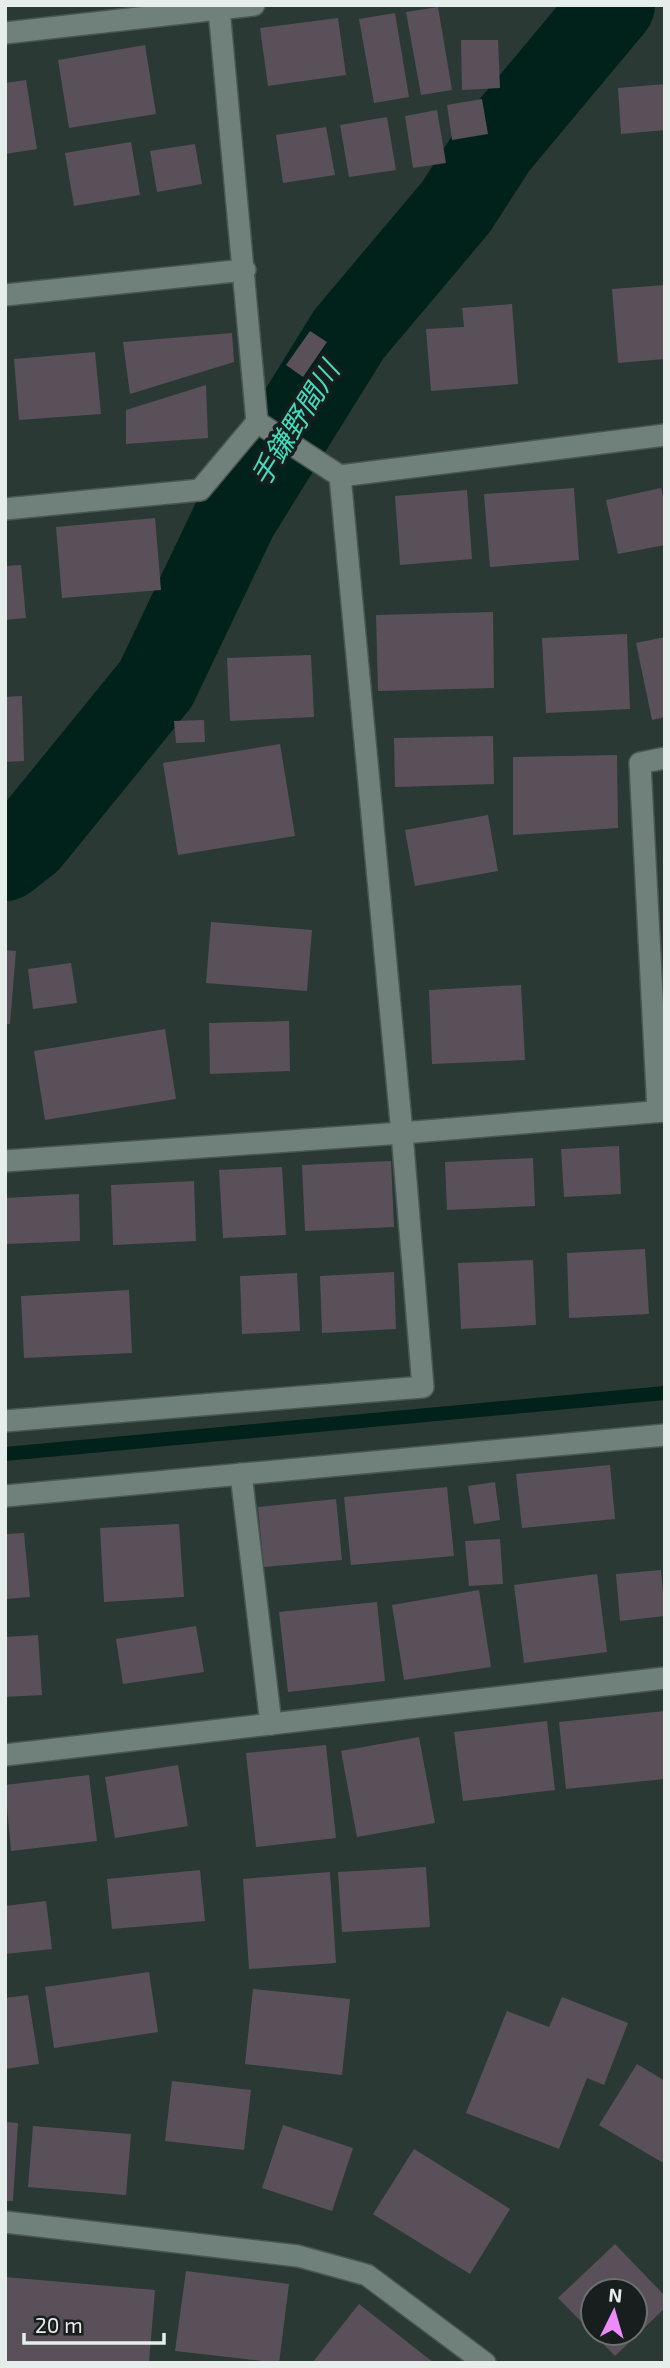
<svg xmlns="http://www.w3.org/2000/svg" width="670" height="2368" viewBox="0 0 670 2368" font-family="'Exo 2','Noto Sans JP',sans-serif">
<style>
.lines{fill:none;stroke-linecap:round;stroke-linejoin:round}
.stream{stroke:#00221a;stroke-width:14}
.river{stroke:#00221a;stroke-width:84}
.building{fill:#59505a;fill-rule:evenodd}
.street-casing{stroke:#4a5652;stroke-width:24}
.street{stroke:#70807b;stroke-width:21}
.labels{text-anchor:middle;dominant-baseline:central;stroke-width:7;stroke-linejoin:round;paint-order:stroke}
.water-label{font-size:28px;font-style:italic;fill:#40dcbb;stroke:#181e1d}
</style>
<rect width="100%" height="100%" fill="#2b3935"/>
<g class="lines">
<path class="stream" d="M5 1454 665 1393"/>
<path class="river" d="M5 859 29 840 156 684 236 516 349 334 456 207 496 145 613 5"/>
</g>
<g class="building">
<path d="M438 7 452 90 421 95 406 12Z"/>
<path d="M395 13 409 97 374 103 359 19Z"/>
<path d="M338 18 346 75 268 86 260 28Z"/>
<path d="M461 40H498L500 88 462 90Z"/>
<path d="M145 45 156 114 69 128 58 60Z"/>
<path d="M26 80 37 149 5 154V83Z"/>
<path d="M665 84V130L621 134 618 88Z"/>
<path d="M482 99 488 134 452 140 447 105Z"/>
<path d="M437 110 446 163 413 168 405 116Z"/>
<path d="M387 117 396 170 349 177 340 125Z"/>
<path d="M326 127 335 175 283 183 276 135Z"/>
<path d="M131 142 140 195 74 206 65 153Z"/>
<path d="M195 144 202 184 157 192 150 151Z"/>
<path d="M665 285V359L618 363 612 289Z"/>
<path d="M512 304 518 384 431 391 426 329 464 327 462 308Z"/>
<path d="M310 331 327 342 303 377 286 365Z"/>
<path d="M232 333 234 362 130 394 123 342Z"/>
<path d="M95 352 101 414 19 420 14 359Z"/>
<path d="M206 385 208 438 126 444V410Z"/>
<path d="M574 488 579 560 490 567 484 494Z"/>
<path d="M661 488 665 505V545L618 554 606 500Z"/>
<path d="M467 490 472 559 400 565 395 496Z"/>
<path d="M155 518 161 590 62 598 56 527Z"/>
<path d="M21 565 26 618 5 620V566Z"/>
<path d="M493 612 494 688 378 691 376 615Z"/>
<path d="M627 634 630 709 546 713 542 638Z"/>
<path d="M665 637V717L652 720 636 643Z"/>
<path d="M311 655 314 717 230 721 227 658Z"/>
<path d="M22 696 24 761 5 762V697Z"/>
<path d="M204 720 205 742 176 743 174 721Z"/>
<path d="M493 736 494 784 395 787 394 738Z"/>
<path d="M280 744 295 836 178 855 163 763Z"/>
<path d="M617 755 618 828 513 835V757Z"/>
<path d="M488 815 498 871 415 886 405 830Z"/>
<path d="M211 922 312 930 307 991 206 983Z"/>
<path d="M5 950 16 951 10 1024H5Z"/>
<path d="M71 963 77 1003 33 1009 28 969Z"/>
<path d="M521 985 525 1060 432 1064 429 990Z"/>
<path d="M289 1021 290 1071 210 1074 209 1023Z"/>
<path d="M165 1029 176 1099 45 1120 34 1051Z"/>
<path d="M619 1146 621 1194 564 1197 561 1149Z"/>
<path d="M533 1158 535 1206 447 1210 445 1162Z"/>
<path d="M391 1161 394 1227 305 1231 302 1165Z"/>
<path d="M282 1167 286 1235 223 1238 219 1170Z"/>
<path d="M194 1181 196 1241 113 1245 111 1185Z"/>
<path d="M79 1194 80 1241 6 1244 5 1198Z"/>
<path d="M645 1249 649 1314 569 1318 567 1253Z"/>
<path d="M533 1260 536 1325 461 1329 458 1263Z"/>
<path d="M394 1272 396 1329 322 1333 320 1276Z"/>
<path d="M297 1273 300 1331 242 1334 240 1276Z"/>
<path d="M129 1290 132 1353 24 1358 21 1296Z"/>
<path d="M610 1465 615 1519 522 1528 516 1474Z"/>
<path d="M495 1482 500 1520 474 1524 468 1486Z"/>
<path d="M447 1487 454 1556 351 1565 344 1497Z"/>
<path d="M336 1499 342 1560 264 1567 258 1507Z"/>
<path d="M179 1524 184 1597 104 1602 100 1528Z"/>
<path d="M24 1533 30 1597 5 1599V1534Z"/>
<path d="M500 1539 503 1584 469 1586 465 1541Z"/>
<path d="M661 1570 665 1616 620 1621 616 1574Z"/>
<path d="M597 1574 607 1652 524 1663 514 1585Z"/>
<path d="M479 1590 491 1667 404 1680 392 1605Z"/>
<path d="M377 1602 385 1681 288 1692 279 1612Z"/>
<path d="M196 1626 204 1672 123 1684 116 1639Z"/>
<path d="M38 1635 42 1695 5 1697V1637Z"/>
<path d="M665 1711V1779L566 1789 559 1722Z"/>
<path d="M547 1721 555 1790 463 1801 454 1732Z"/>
<path d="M419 1737 435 1823 357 1837 341 1751Z"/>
<path d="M326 1745 336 1838 256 1847 246 1753Z"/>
<path d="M178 1765 188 1826 115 1838 105 1777Z"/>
<path d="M89 1775 97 1841 11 1851 5 1785Z"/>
<path d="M426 1867 430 1927 342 1932 338 1872Z"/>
<path d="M200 1870 205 1921 112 1929 107 1879Z"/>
<path d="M330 1872 336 1963 249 1969 243 1879Z"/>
<path d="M46 1901 52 1949 5 1954V1906Z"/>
<path d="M149 1972 158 2032 54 2048 45 1987Z"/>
<path d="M253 1989 350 1999 342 2075 245 2064Z"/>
<path d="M28 1995 39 2064 5 2069V1998Z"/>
<path d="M562 1997 628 2023 604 2085 587 2078 559 2149 466 2113 507 2011 549 2027Z"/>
<path d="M637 2064 665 2081V2164L599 2125Z"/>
<path d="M172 2081 251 2090 244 2150 165 2141Z"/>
<path d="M5 2122 18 2123 13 2201H5Z"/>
<path d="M283 2125 353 2148 332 2211 262 2188Z"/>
<path d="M33 2126 131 2134 126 2195 28 2187Z"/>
<path d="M414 2149 510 2209 470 2274 373 2214Z"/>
<path d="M615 2244 665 2296V2308L615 2356 558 2298ZM593 2291H635V2333H593Z"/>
<path d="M186 2271 289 2284 279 2363 175 2351Z"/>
<path d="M5 2277 155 2290 149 2363 5 2361Z"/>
<path d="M359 2304 434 2363H312Z"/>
</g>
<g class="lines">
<g class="street-casing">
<g id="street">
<path d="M219 9 257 422 340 476"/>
<path d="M5 33 254 5"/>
<path d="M5 295 245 270"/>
<path d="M665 435 340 476 402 1133 665 1111"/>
<path d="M5 509 200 490 257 422"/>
<path d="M658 1111 640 763 665 758"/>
<path d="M5 1161 402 1133 423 1387 5 1421"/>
<path d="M241 1474 271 1724"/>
<path d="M5 1496 665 1435"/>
<path d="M5 1755 665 1678"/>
<path d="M5 2222 298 2256 367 2275 485 2363"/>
</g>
</g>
<use href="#street" class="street"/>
</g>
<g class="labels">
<g class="water-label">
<text transform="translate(294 423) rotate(-58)">手鎌野間川</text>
</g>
</g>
<rect width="670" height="2368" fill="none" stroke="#e5eeeb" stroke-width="14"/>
<g transform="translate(614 2312) rotate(5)"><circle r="33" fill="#181e1d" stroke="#6a716f" stroke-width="2"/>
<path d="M0-5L12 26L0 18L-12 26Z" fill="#ed8cf9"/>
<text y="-10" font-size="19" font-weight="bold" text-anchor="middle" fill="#e5eeeb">N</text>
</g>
<path d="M24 2333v10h140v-10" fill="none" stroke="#e5eeeb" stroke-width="3.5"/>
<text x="35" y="2333" font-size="21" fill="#e5eeeb" stroke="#181e1d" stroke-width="5" paint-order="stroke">20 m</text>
</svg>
